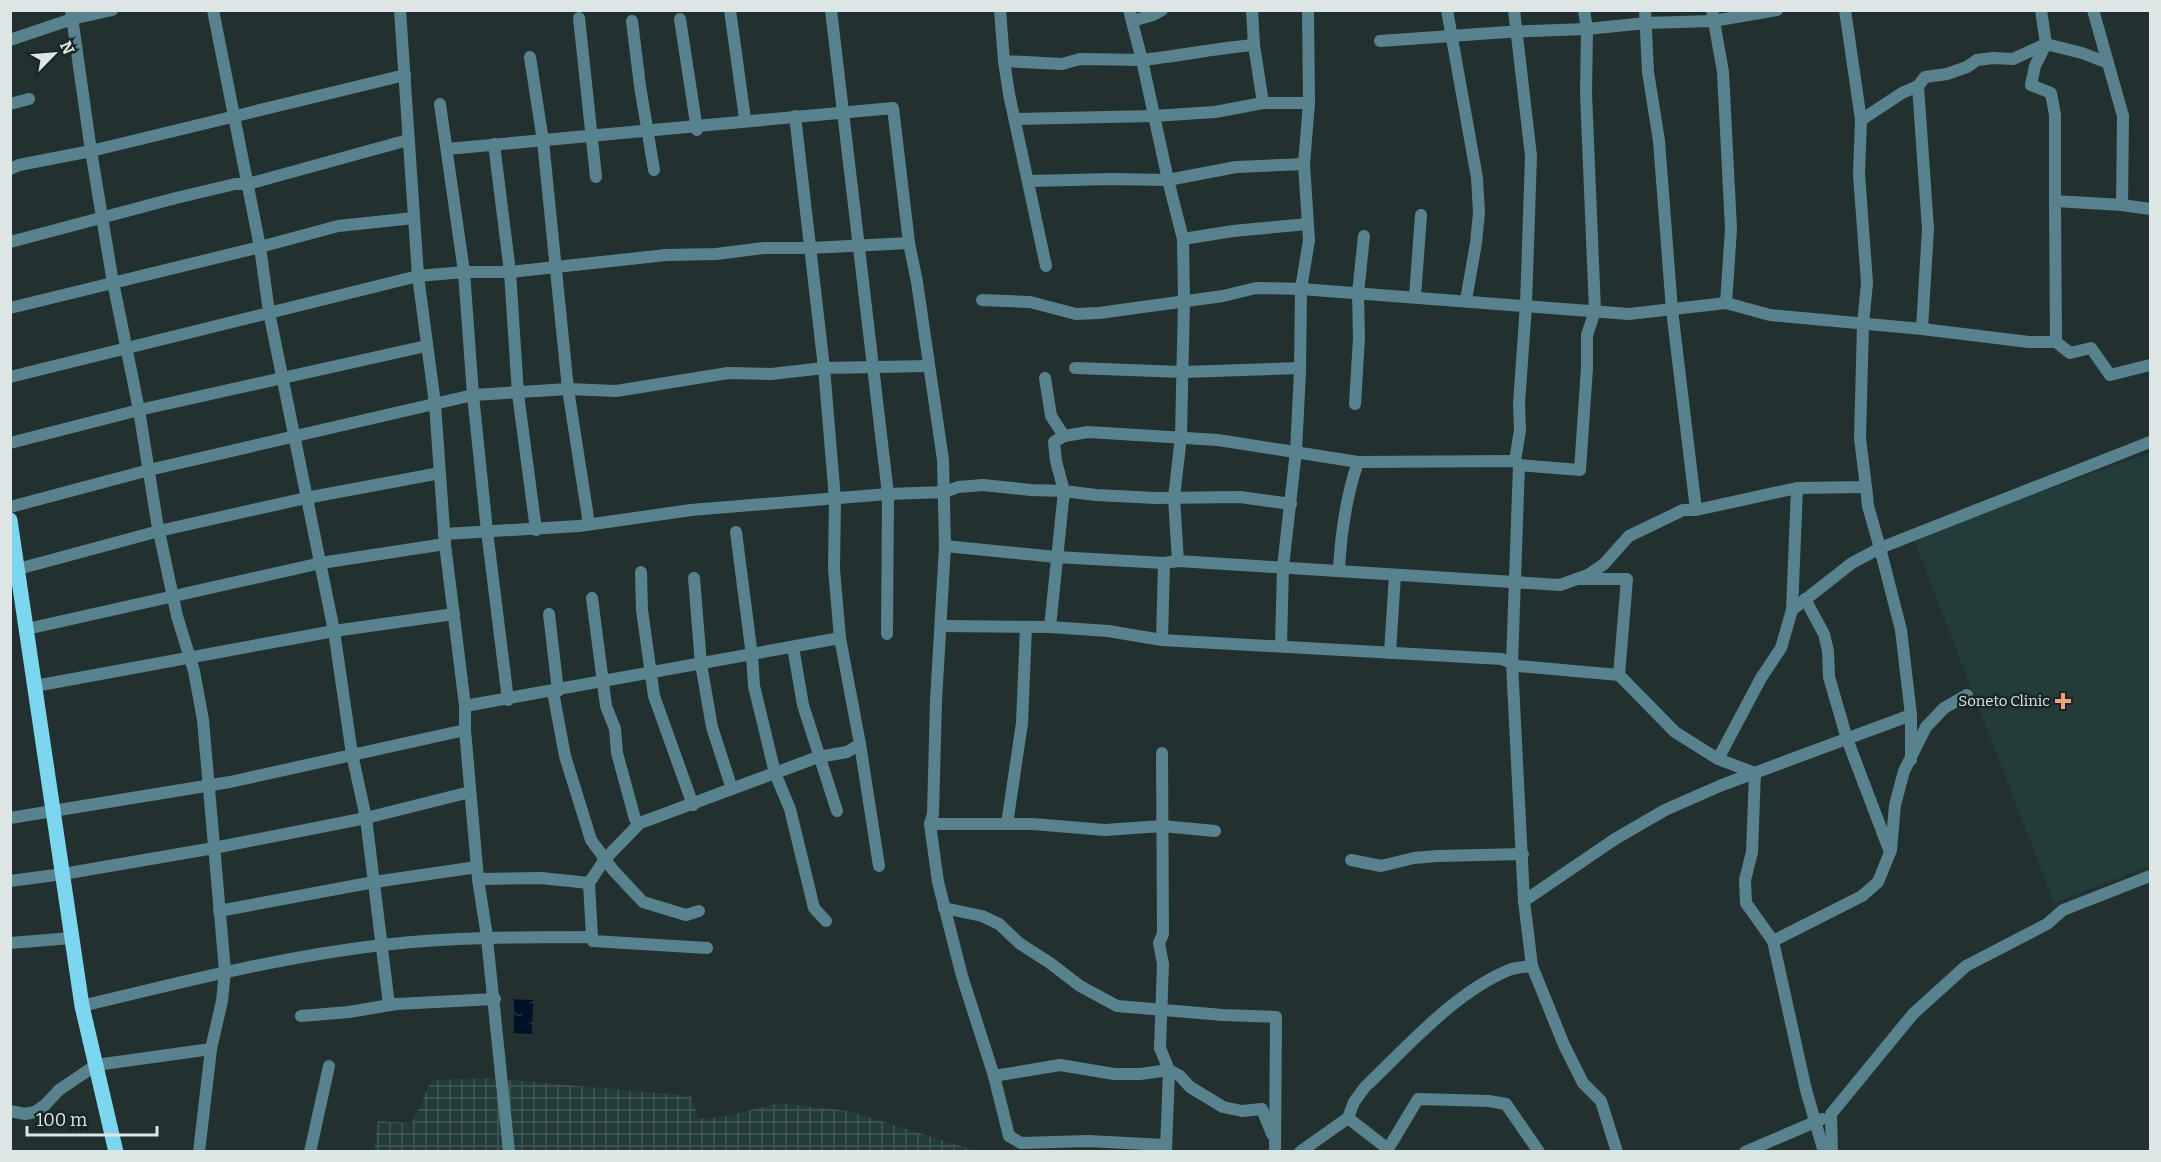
<svg xmlns="http://www.w3.org/2000/svg" width="2161" height="1162" viewBox="0 0 2161 1162" font-family="Bitter,serif">
<style>
.built{fill:#233b39}
.industrial{fill:url(#industrial-grid)}
.water{fill:url(#water-ripples)}
.lines{fill:none;stroke-linecap:round;stroke-linejoin:round}
.minor{stroke:#58828e;stroke-width:12}
.major{stroke:#7cd6f0;stroke-width:15}
.poi-dot{fill:#f1a17d;stroke:#182725;stroke-width:2}
.labels{text-anchor:middle;dominant-baseline:central;stroke-width:5;stroke-linejoin:round;paint-order:stroke}
.poi-label{font-size:15px;fill:#dde6e5;stroke:#182725;text-anchor:end}
</style>
<defs>
<pattern id="industrial-grid" width="8" height="8" patternUnits="userSpaceOnUse" patternTransform="scale(1.5)"><rect width="8" height="8" fill="#233b39"/><path d="M0 4h8M4 0v8" fill="none" stroke="#425756"/></pattern>
<pattern id="water-ripples" width="26" height="14" patternUnits="userSpaceOnUse" patternTransform="scale(1.5)"><rect width="26" height="14" fill="#001326"/><path d="M2 4q2-2 4 0t4 0M15 11q2-2 4 0t4 0" fill="none" stroke="#253545"/></pattern>
</defs>
<rect width="100%" height="100%" fill="#22312f"/>
<path class="built" d="M2150 453V866L2054 903 1913 537Z"/>
<path class="industrial" d="M489 1078 691 1096 699 1119 728 1116 779 1103 849 1111 977 1151 374 1152 378 1121 412 1123 432 1080Z"/>
<path class="water" d="M514 999 533 1000 532 1034 514 1033Z"/>
<g class="lines">
<g class="minor">
<path d="M71 10 91 151 112 277 139 410 157 522 177 616 194 671 203 720 225 971 222 1001 211 1049 199 1152"/>
<path d="M213 10 260 247 269 312 334 631 352 754 366 818 389 1005"/>
<path d="M400 10 418 276 435 404 445 544 465 706V730L478 879 487 937"/>
<path d="M730 10 745 119"/>
<path d="M831 10 888 494 887 634"/>
<path d="M1000 10 1004 61 1062 64 1080 59 1142 60 1168 180 1236 167 1304 164"/>
<path d="M1129 10 1142 60C1180 56 1216 48 1254 45"/>
<path d="M1252 10 1254 45 1263 103H1309"/>
<path d="M1447 10 1477 178 1479 213 1476 243 1466 300"/>
<path d="M1514 10 1531 156 1526 305 1519 404 1520 430 1515 461"/>
<path d="M1645 10 1648 72 1659 141 1672 310 1696 510"/>
<path d="M1712 10 1723 72 1731 229 1726 303"/>
<path d="M1845 10 1861 120 1859 174 1867 283 1863 324 1860 438 1866 487 1797 488 1792 610 1852 563 1880 548 1901 630 1911 715V760"/>
<path d="M2041 10 2046 44 2035 66 2031 85 2051 93 2055 115V201L2122 205 2150 209"/>
<path d="M2093 10 2123 116 2122 205"/>
<path d="M579 18 596 177"/>
<path d="M680 19 697 130"/>
<path d="M632 21 640 86 654 170"/>
<path d="M1132 21 1153 15 1162 10"/>
<path d="M10 40 72 19 112 10"/>
<path d="M1380 41 1507 32 1587 29 1646 23 1713 21 1777 10"/>
<path d="M530 57 543 141 568 389 589 524"/>
<path d="M1004 61 1009 94 1046 266"/>
<path d="M1918 86 1928 229 1922 329"/>
<path d="M10 104 29 99"/>
<path d="M440 104 464 272 473 395 487 531 508 700"/>
<path d="M795 116 824 368 835 499 834 569 840 638 860 744 879 866"/>
<path d="M1016 119 1153 116 1215 112 1263 103"/>
<path d="M1861 120 1902 93 1918 86 1925 77 1947 74 1967 67 1977 60 1993 58 2013 59 2046 44 2082 53 2108 63"/>
<path d="M494 144 510 272 518 394 536 530"/>
<path d="M447 149 893 108 909 243 917 282 943 460 945 546 936 701 933 814 930 824 938 882 962 976 994 1076 1009 1136 1021 1143 1087 1141 1166 1145"/>
<path d="M10 169 19 165 91 151 405 75"/>
<path d="M1028 181 1112 179 1168 180 1183 239 1184 300 1181 436 1174 498 1178 561"/>
<path d="M2055 201 2056 342"/>
<path d="M1183 239 1233 231 1308 224"/>
<path d="M10 242 176 198 235 184H248L408 140"/>
<path d="M1301 289 1629 314 1726 303 1770 315 1922 329 2029 342H2056L2070 353 2091 348 2110 375 2150 365"/>
<path d="M1415 297 1421 215"/>
<path d="M982 300 1030 302 1076 314 1099 313 1223 296 1256 288 1307 289"/>
<path d="M10 308 260 247 338 226 414 218"/>
<path d="M1075 368 1183 372 1300 368"/>
<path d="M10 377 418 276 464 272H510L666 255 716 254 764 248H810L909 243"/>
<path d="M1045 378 1051 416 1064 436"/>
<path d="M1355 404 1359 338 1358 293 1364 236"/>
<path d="M10 443 139 410 426 346"/>
<path d="M1519 465 1512 663 1524 901 1532 966 1564 1045 1583 1083 1601 1101 1617 1152"/>
<path d="M1866 487 1868 506 1880 548 2150 442"/>
<path d="M10 507 149 470 473 395 568 389 616 391 728 373 771 374 824 368 929 366"/>
<path d="M736 532 752 656 754 686 775 773 790 809 814 908 826 921"/>
<path d="M444 534 579 526 691 510 888 494 945 492 958 487 983 485 1031 490 1064 491 1056 461 1054 442 1064 436 1088 432 1218 440 1358 462 1515 461 1519 465 1580 470 1587 368V335L1595 311 1586 94 1587 29 1584 10"/>
<path d="M945 546 1056 557 1164 563 1178 561 1560 585 1588 575 1604 564 1629 536 1683 510H1696L1797 488"/>
<path d="M18 569 159 531 306 498 440 473"/>
<path d="M1339 569C1341 532 1346 497 1358 462"/>
<path d="M641 572 642 610 654 696 693 805"/>
<path d="M694 578 701 664 712 727 732 789"/>
<path d="M1580 579H1627L1619 675"/>
<path d="M592 598 606 706 615 729 617 753 635 819 640 823"/>
<path d="M1805 599 1824 634 1828 651 1829 677 1847 739 1890 852"/>
<path d="M549 614 558 691"/>
<path d="M941 626 1050 627 1108 631 1162 640 1502 659 1518 666 1619 675 1675 732 1718 759 1755 773 1752 852 1745 880 1746 903 1773 941"/>
<path d="M1050 627 1064 491 1096 495 1156 498 1240 497 1291 504"/>
<path d="M27 629 321 563 445 544"/>
<path d="M1162 640 1164 563"/>
<path d="M1281 646 1283 567 1296 451 1300 372 1301 289 1309 240 1304 164 1309 103 1308 10"/>
<path d="M793 647 803 705 837 811"/>
<path d="M1390 653 1395 575"/>
<path d="M35 686 334 631 454 614"/>
<path d="M553 692 565 756 591 840 613 870 643 902 686 915 699 911"/>
<path d="M465 706 840 638"/>
<path d="M1162 753 1163 934 1159 943 1163 964 1160 1048 1169 1070 1180 1076 1190 1087 1223 1107 1242 1111 1262 1109 1272 1134"/>
<path d="M1718 759 1761 678 1781 648 1792 610"/>
<path d="M10 818 230 782 465 730"/>
<path d="M930 824H1033L1105 830 1162 826 1215 831"/>
<path d="M1007 824 1022 723 1026 627"/>
<path d="M1351 860 1381 866 1414 858 1437 856 1523 854"/>
<path d="M478 879 541 878 589 883"/>
<path d="M10 881 63 874 214 848 366 818 470 792"/>
<path d="M1524 901 1615 839 1665 810 1722 785 1911 715"/>
<path d="M944 908 982 916 999 924 1019 943 1050 963 1080 986 1117 1006 1223 1015 1276 1017 1275 1152"/>
<path d="M219 911 374 882 477 867"/>
<path d="M486 929 509 1152"/>
<path d="M592 937 589 883 605 859 640 823 818 757 847 752 860 744"/>
<path d="M10 943 72 938"/>
<path d="M82 1006C181 982 280 957 382 945 452 937 522 937 592 937L593 941 707 948"/>
<path d="M301 1016 349 1012 396 1004 495 999"/>
<path d="M994 1076 1060 1065 1114 1074H1140L1169 1070 1166 1150"/>
<path d="M10 1111 25 1114 35 1112 45 1105 59 1090 96 1065 211 1049"/>
<path d="M1348 1118 1388 1149 1418 1099 1489 1101 1506 1104 1539 1152"/>
<path d="M310 1152 329 1066"/>
<path d="M1300 1152 1348 1118 1354 1102 1365 1087C1407 1047 1455 992 1509 970 1516 967 1525 967 1532 966"/>
<path d="M1745 1152 1822 1119"/>
<path d="M1824 1152 1806 1090 1773 941 1862 896 1878 882 1891 850 1895 805 1904 771 1926 727 1944 708 1967 695"/>
<path d="M1832 1152 1831 1114 1913 1014 1966 966 2047 924 2063 910 2150 876"/>
</g>
<path class="major" d="M10 520 82 1006 116 1152"/>
</g>
<path class="poi-dot" d="M2060 692h6v6h6v6h-6v6h-6v-6h-6v-6h6z"/>
<g class="labels">
<g class="poi-label">
<text x="2050" y="701">Soneto Clinic</text>
</g>
</g>
<rect width="2161" height="1162" fill="none" stroke="#dde6e5" stroke-width="24"/>
<g transform="translate(54 54) rotate(65)" stroke="#182725" stroke-width="4.5" paint-order="stroke">
<path d="M0-4.5L10 22L0 15L-10 22Z" fill="#dde6e5"/>
<text y="-9" font-size="16" font-weight="bold" text-anchor="middle" fill="#dde6e5">N</text>
</g>
<path d="M27 1126v9h130v-9" fill="none" stroke="#dde6e5" stroke-width="3"/>
<text x="36" y="1126" font-size="18" fill="#dde6e5" stroke="#182725" stroke-width="4.5" paint-order="stroke">100 m</text>
</svg>
